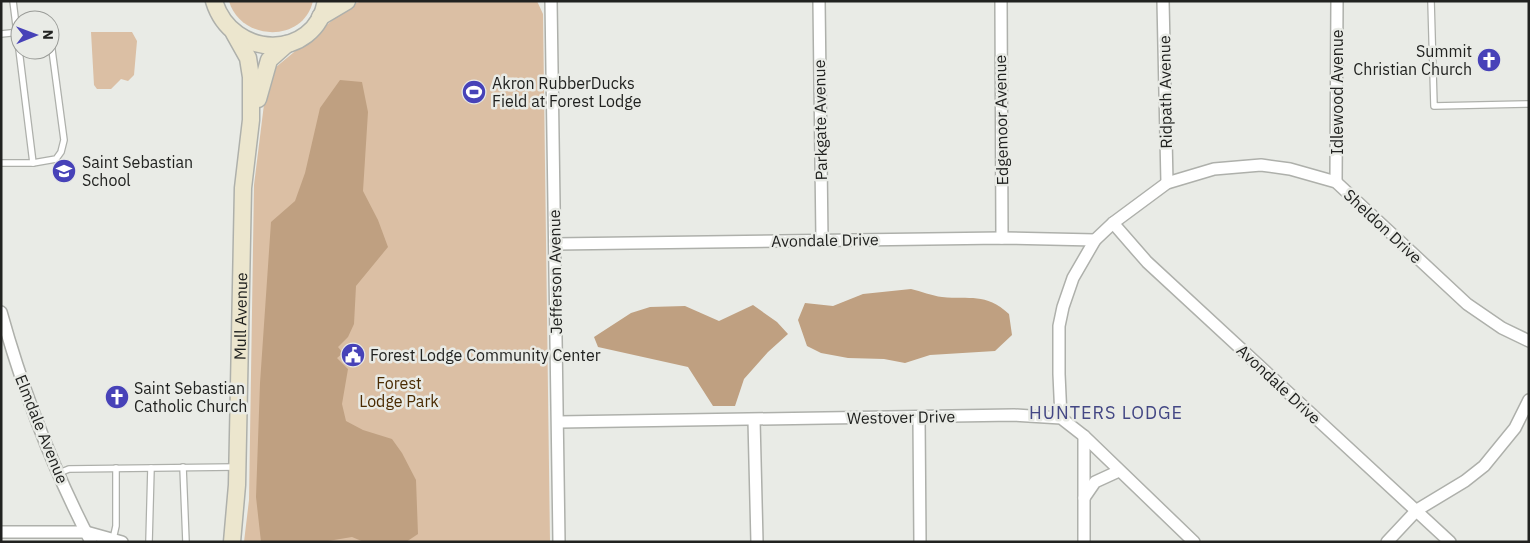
<svg xmlns="http://www.w3.org/2000/svg" width="1530" height="543" viewBox="0 0 1530 543" font-family="'IBM Plex Sans',sans-serif">
<style>
.green{fill:#dbbfa4}
.forest{fill:#bfa081}
.lines{fill:none;stroke-linecap:round;stroke-linejoin:round}
.lane-casing{stroke:#aeb0ab;stroke-width:8}
.street-casing{stroke:#aeb0ab;stroke-width:14}
.secondary-casing{stroke:#aeb0ab;stroke-width:19}
.lane{stroke:#fff;stroke-width:5.5}
.street{stroke:#fff;stroke-width:11}
.secondary{stroke:#ece6ce;stroke-width:16}
.labels{text-anchor:middle;dominant-baseline:central;stroke-width:5;stroke-linejoin:round;paint-order:stroke}
.poi-label{font-size:16px;fill:#212220;stroke:#e9ebe6;text-anchor:start}
.street-label{font-size:16px;fill:#212220;stroke:#e9ebe6}
.park-label{font-size:16px;fill:#4a2b02;stroke:#e9ebe6}
.neighbourhood-label{font-size:18px;letter-spacing:1px;fill:#434784;stroke:#e9ebe6}
</style>
<rect width="100%" height="100%" fill="#e9ebe6"/>
<g class="green">
<path d="M229 1H313C303 44 240 41 229 1Z"/>
<path d="M363 1H537L543 14 550 542H244L249 500 254 185 267 80 276 67 352 4Z"/>
<path d="M91 32H132L137 41 134 75 128 81 121 79 111 89H97L94 85Z"/>
</g>
<g class="forest">
<path d="M340 80 362 82 368 112 363 191 378 220 388 247 356 286 354 324 348 337 338 347 343 353 337 358 348 369 342 404 346 421 363 430 392 439 402 453 416 480 418 534 406 542H364L352 537 322 542H261L256 497 260 383 271 222 295 201 305 173 320 108Z"/>
<path d="M911 289C921 291 932 296 942 297 970 300 985 292 1009 314L1012 335 995 351 930 355 905 363 884 359 848 358 821 353 807 346 798 320 805 303 833 306 863 294Z"/>
<path d="M753 305 777 322 788 334 768 352 744 379 735 406H713L688 367 598 347 594 337 631 313 650 307 685 306 719 321Z"/>
</g>
<g class="lines">
<g class="lane-casing">
<g id="lane">
<path d="M13 1 33 163"/>
<path d="M1431 1 1434 106 1529 104"/>
<path d="M1 34 20 32"/>
<path d="M1 163H33L56 159 61 152 64 140 50 35"/>
<path d="M183 467 186 542"/>
<path d="M59 473 69 469 235 467"/>
<path d="M113 539 116 526V468"/>
<path d="M149 542 151 468"/>
</g>
</g>
<g class="street-casing">
<g id="street">
<path d="M551 1 559 542"/>
<path d="M819 1 822 240"/>
<path d="M1001 1 1002 238"/>
<path d="M1163 1 1167 183"/>
<path d="M1336 182 1337 1"/>
<path d="M1113 223 1147 262 1450 542"/>
<path d="M555 244 1002 238 1095 240"/>
<path d="M1 312C23 391 53 469 91 542"/>
<path d="M919 418 920 542"/>
<path d="M1061 418 1059 374V326L1063 307 1073 278 1095 240 1113 223 1167 183 1214 169 1261 165 1290 169 1336 182 1467 304 1502 328 1529 341"/>
<path d="M754 420 757 542"/>
<path d="M559 422 1014 415 1061 418 1084 436 1194 542"/>
<path d="M1084 498 1095 482 1119 471"/>
<path d="M1 532H86L122 542"/>
<path d="M1084 542V436"/>
<path d="M1387 542 1417 510 1465 481 1484 466 1515 428 1529 400"/>
</g>
</g>
<g class="secondary-casing">
<g id="secondary">
<path d="M214 1C232 60 315 61 326 1"/>
<path d="M320 17 347 1"/>
<path d="M258 99 269 60 287 44"/>
<path id="s1" d="M232 542 237 485 243 188 251 120V77L248 58 234 33"/>
</g>
</g>
<use href="#lane" class="lane"/>
<use href="#street" class="street"/>
<use href="#secondary" class="secondary"/>
</g>
<defs>
<g id="church-disc" transform="scale(1.25)"><circle r="9.5" fill="#4742b8" stroke="#e9ebe6"/><path d="M-1.2-6h2.4v3.5h3.3v2.4h-3.3V6h-2.4V-.1h-3.3v-2.4h3.3Z" fill="#fff"/></g>
<g id="stadium-disc" transform="scale(1.25)"><circle r="9.5" fill="#4742b8" stroke="#e9ebe6"/><path d="M0-5a6.5 5 0 1 0 0 10a6.5 5 0 1 0 0-10ZM-3.5-1.8h7v3.6h-7Z" fill="#fff"/></g>
<g id="school-disc" transform="scale(1.25)"><circle r="9.5" fill="#4742b8" stroke="#e9ebe6"/><path d="M0-5L7-2L0 1L-7-2ZM-4 1L0 2.5L4 1V4Q0 6-4 4Z" fill="#fff"/></g>
<g id="civic-disc" transform="scale(1.25)"><circle r="9.5" fill="#4742b8" stroke="#e9ebe6"/><path d="M-.6-6.5H3V-4.5H.6V-3L4-1V1h2V6H-6V1h2V-1L-.6-3ZM-1.2 2.5V6h2.4V2.5Z" fill="#fff"/></g>
</defs>
<g fill-rule="evenodd">
<use href="#church-disc" x="1489" y="60"/>
<use href="#stadium-disc" x="474" y="92"/>
<use href="#school-disc" x="64" y="171"/>
<use href="#civic-disc" x="353" y="355"/>
<use href="#church-disc" x="117" y="397"/>
</g>
<g class="labels">
<g class="poi-label">
<text x="1472" y="51" text-anchor="end">Summit<tspan x="1472" dy="18">Christian Church</tspan></text>
<text x="492" y="83">Akron RubberDucks<tspan x="492" dy="18">Field at Forest Lodge</tspan></text>
<text x="82" y="162">Saint Sebastian<tspan x="82" dy="18">School</tspan></text>
<text x="370" y="355">Forest Lodge Community Center</text>
<text x="134" y="388">Saint Sebastian<tspan x="134" dy="18">Catholic Church</tspan></text>
</g>
<g class="street-label">
<text transform="translate(1165 92) rotate(-91)">Ridpath Avenue</text>
<text transform="translate(1337 92) rotate(-90)">Idlewood Avenue</text>
<text transform="translate(820 120) rotate(-91)">Parkgate Avenue</text>
<text transform="translate(1001 120) rotate(-91)">Edgemoor Avenue</text>
<text transform="translate(1383 226) rotate(43)">Sheldon Drive</text>
<text transform="translate(825 240) rotate(-1)">Avondale Drive</text>
<text transform="translate(555 272) rotate(-91)">Jefferson Avenue</text>
<text stroke="none"><textPath href="#s1" startOffset="226">Mull Avenue</textPath></text>
<text transform="translate(1279 384) rotate(43)">Avondale Drive</text>
<text transform="translate(901 417) rotate(-1)">Westover Drive</text>
<text transform="translate(42 429) rotate(68)">Elmdale Avenue</text>
</g>
<g class="park-label">
<text x="399" y="383">Forest<tspan x="399" dy="18">Lodge Park</tspan></text>
</g>
<g class="neighbourhood-label">
<text x="1106" y="412">HUNTERS LODGE</text>
</g>
</g>
<rect width="1530" height="543" fill="none" stroke="#212220" stroke-width="5"/>
<g transform="translate(35 35) rotate(89)"><circle r="24" fill="#e9ebe6" stroke="#999b97"/>
<path d="M0-4L9 19L0 12L-9 19Z" fill="#4742b8"/>
<text y="-8" font-size="14" font-weight="bold" text-anchor="middle" fill="#212220">N</text>
</g>
</svg>
